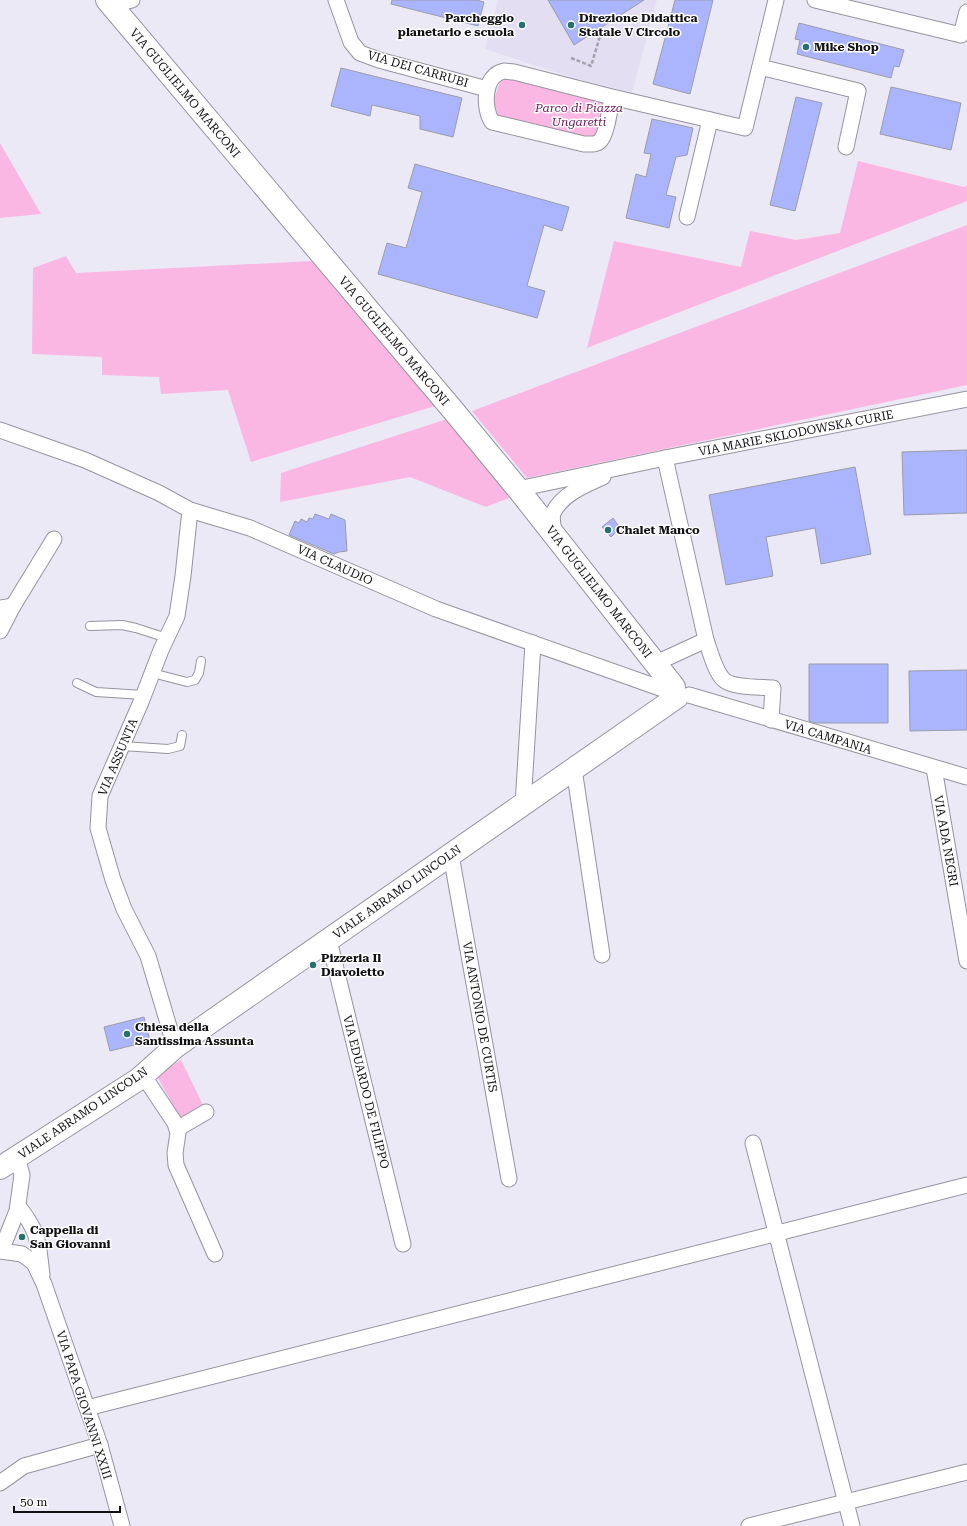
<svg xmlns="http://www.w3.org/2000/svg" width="967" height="1526" viewBox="0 0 967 1526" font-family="'Roboto Serif',serif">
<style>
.built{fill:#e4def3}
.green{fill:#fbb7e3}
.building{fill:#abb5fe;stroke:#9a9ca9}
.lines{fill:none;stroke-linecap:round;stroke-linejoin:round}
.lane-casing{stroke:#96939f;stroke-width:10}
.street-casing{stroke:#96939f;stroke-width:17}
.secondary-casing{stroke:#96939f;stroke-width:24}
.path{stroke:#a4a2ac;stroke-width:2.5;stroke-dasharray:4 2;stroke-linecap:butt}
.lane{stroke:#fff;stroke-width:8}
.street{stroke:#fff;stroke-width:15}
.secondary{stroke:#fff;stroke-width:22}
.poi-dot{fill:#267070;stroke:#fff;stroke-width:1.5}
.labels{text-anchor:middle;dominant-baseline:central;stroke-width:3;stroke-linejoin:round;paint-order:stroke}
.poi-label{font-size:12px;font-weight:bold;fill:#111014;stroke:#fff;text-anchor:start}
.street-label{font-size:12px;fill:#111014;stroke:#fff}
.park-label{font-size:12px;font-style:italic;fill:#6c1a57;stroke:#fff}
</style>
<rect width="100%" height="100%" fill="#ece9f6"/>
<path class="built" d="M498 0H657L632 93 567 76 485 49Z"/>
<g class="green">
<path d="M504 71 615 98 593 145 488 116Z"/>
<path d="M0 143 41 214 0 218Z"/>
<path d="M858 161 964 187 967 185V201L587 348 614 241 741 267 750 231 796 240 840 233Z"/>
<path d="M967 225V385L527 478 472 411Z"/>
<path d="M66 256 76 273 312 261 435 406 251 462 228 390 161 394 159 377 102 375V357L32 354 33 268Z"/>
<path d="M447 419 511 497 486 507 410 477 280 502 281 473Z"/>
<path d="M181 1060 203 1105 180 1118 158 1078 160 1072Z"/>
</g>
<g class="building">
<path d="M392 0H476L484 2 478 26 391 4Z"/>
<path d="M548 0H644L574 45Z"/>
<path d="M675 0H713L690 94 653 84Z"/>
<path d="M799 23 904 50 899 67 894 66 891 78 797 54 800 40 795 39Z"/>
<path d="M341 68 462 98 453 137 420 129V116L372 105 370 116 331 106Z"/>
<path d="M891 87 961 103 951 150 880 134Z"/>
<path d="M796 97 822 103 795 211 770 205Z"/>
<path d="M652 119 693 128 687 155 676 157 666 195 676 197 669 228 626 218 636 174 646 177 651 154 644 153Z"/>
<path d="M415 164 569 207 562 231 544 225 527 286 545 291 537 318 378 274 387 243 406 248 422 192 408 188Z"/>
<path d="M967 450V513L904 515 902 452Z"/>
<path d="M855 467 871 554 821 564 815 528 766 537 773 576 726 585 709 495Z"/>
<path d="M315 514 329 519 331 514 345 520 347 551 339 552 334 554 289 535 295 521 299 523 301 519 307 522 309 518 313 519Z"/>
<path d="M613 518 620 528 611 537 602 527Z"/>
<path d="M809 664H888V723H816L809 721Z"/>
<path d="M967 670V730L910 731 909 671Z"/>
<path d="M144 1017 150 1041 110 1051 104 1027Z"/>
</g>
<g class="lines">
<g class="lane-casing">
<g id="lane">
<path d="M90 626 122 625 136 628 167 638"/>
<path d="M152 673 187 682 195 680 199 673 201 661"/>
<path d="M77 683 96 692 144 695"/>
<path d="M122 746 168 749 180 746 182 735"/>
</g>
</g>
<g class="street-casing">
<g id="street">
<path d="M336 0 351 42 360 53 379 60 487 89"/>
<path d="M815 0 961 35 967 12"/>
<path d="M111 5 132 0"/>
<path d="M760 67 858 91 846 147"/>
<path d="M612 97C610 108 607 134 600 141 596 145 590 144 584 144L492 122C483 108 483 75 504 71 507 71 511 72 514 72L612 97 745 128 776 0"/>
<path d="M687 217 710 120"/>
<path d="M0 430 85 460 159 493 190 510 250 528 436 609 674 693"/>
<path d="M518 489 665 458 967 399"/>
<path d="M554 535C554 529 551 519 553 513 562 494 585 485 603 477"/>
<path d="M13 606 54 539"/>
<path d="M0 608 13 606 0 631"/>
<path d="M706 640C710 651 715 672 724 680 733 688 761 687 773 688L771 720"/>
<path d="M656 663 706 640 665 458"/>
<path d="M689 695 967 777"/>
<path d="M934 768 967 961"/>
<path d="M574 769 602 955"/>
<path d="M523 805 533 643"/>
<path d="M451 855 509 1179"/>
<path d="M329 940 403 1244"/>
<path d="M175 1047 148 956 124 909 113 880 98 828 100 796 141 702 161 650 177 616 183 576 190 510"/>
<path d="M143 1075 175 1123 178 1133 175 1153 176 1165 215 1254"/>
<path d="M177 1129 206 1112"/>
<path d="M753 1143 852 1526"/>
<path d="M18 1206C40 1233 38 1243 42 1275"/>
<path d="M0 1251 22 1254 34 1263 44 1284 100 1445 122 1526"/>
<path d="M1 1251 17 1211 22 1175 17 1157"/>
<path d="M87 1408 967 1185"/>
<path d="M0 1483 24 1466 100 1445"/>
<path d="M749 1526 967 1472"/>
</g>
</g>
<g class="secondary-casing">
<g id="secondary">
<path d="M107 0 452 409 518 489 674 687"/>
<path d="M0 1168 139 1079 175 1047 212 1021 677 697"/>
</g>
</g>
<path class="path" d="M571 58 591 66 601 33 600 28"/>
<use href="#lane" class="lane"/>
<use href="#street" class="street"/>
<use href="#secondary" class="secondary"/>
</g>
<g class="poi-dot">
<circle cx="522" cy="25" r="4"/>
<circle cx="571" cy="25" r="4"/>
<circle cx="806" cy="47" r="4"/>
<circle cx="608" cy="530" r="4"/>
<circle cx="313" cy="965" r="4"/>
<circle cx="127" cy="1034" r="4"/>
<circle cx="22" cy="1237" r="4"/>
</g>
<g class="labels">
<g class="poi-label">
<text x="514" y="18" text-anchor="end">Parcheggio<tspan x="514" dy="14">planetario e scuola</tspan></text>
<text x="579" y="18">Direzione Didattica<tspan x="579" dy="14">Statale V Circolo</tspan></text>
<text x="814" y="47">Mike Shop</text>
<text x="616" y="530">Chalet Manco</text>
<text x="321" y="958">Pizzeria Il<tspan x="321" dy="14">Diavoletto</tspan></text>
<text x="135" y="1027">Chiesa della<tspan x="135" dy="14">Santissima Assunta</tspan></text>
<text x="30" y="1230">Cappella di<tspan x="30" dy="14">San Giovanni</tspan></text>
</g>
<g class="street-label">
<text transform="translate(418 69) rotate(16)">VIA DEI CARRUBI</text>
<text transform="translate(185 93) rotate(50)">VIA GUGLIELMO MARCONI</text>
<text transform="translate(394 341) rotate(50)">VIA GUGLIELMO MARCONI</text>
<text transform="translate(796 433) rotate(-11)">VIA MARIE SKLODOWSKA CURIE</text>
<text transform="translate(335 565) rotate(24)">VIA CLAUDIO</text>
<text transform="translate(599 592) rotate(52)">VIA GUGLIELMO MARCONI</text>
<text transform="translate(828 737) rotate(17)">VIA CAMPANIA</text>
<text transform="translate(118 757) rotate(-67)">VIA ASSUNTA</text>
<text transform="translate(946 841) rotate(80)">VIA ADA NEGRI</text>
<text transform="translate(397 892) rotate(-35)">VIALE ABRAMO LINCOLN</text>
<text transform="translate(480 1017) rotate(80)">VIA ANTONIO DE CURTIS</text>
<text transform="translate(366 1092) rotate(76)">VIA EDUARDO DE FILIPPO</text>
<text transform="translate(83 1113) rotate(-34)">VIALE ABRAMO LINCOLN</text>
<text transform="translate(84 1405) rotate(72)">VIA PAPA GIOVANNI XXIII</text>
</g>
<g class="park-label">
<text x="579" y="108">Parco di Piazza<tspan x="579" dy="14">Ungaretti</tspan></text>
</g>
</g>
<path d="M14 1506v6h106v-6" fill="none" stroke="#111014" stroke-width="2"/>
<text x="20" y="1506" font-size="12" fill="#111014" stroke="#ffffff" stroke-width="3" paint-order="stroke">50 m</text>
</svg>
